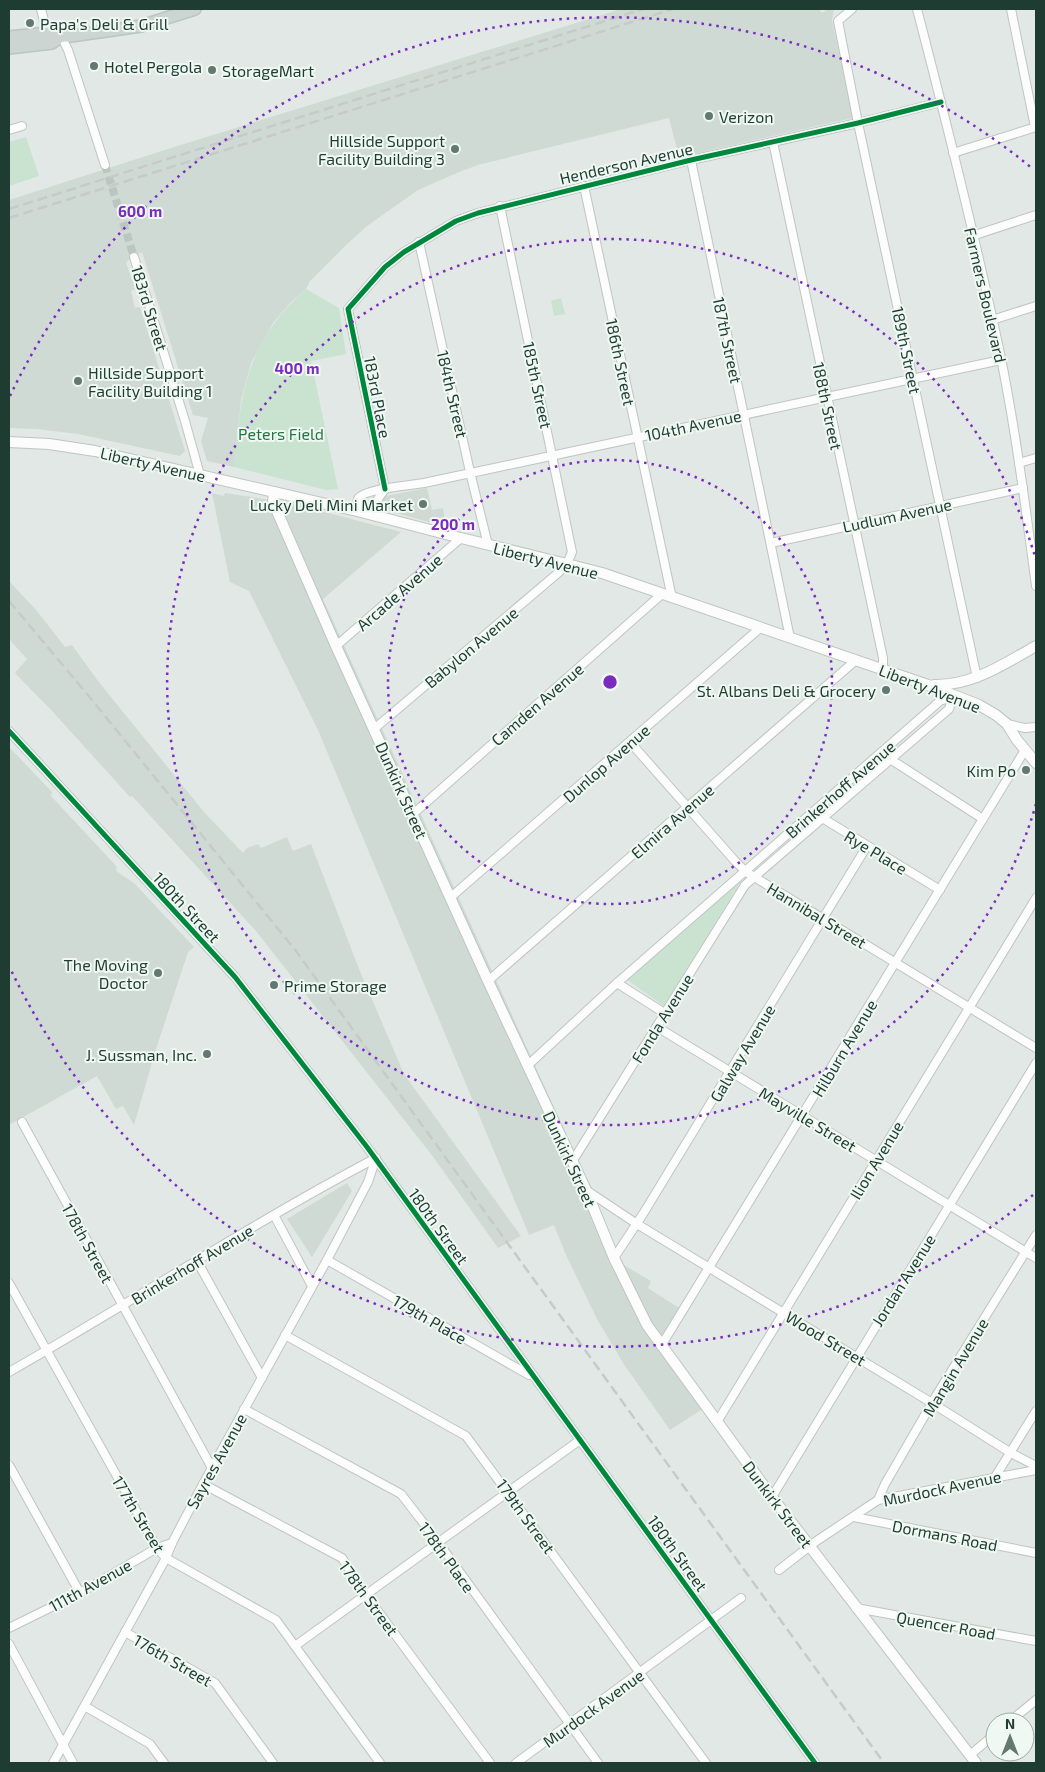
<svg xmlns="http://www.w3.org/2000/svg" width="1045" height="1772" viewBox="0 0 1045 1772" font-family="'Exo 2',sans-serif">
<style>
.built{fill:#cfdad5}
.green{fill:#cae2d0}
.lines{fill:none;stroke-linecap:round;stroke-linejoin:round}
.minor-tunnel{stroke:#bbc6c1;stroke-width:8;stroke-dasharray:8 4;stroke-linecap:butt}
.minor-casing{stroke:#bfc5c2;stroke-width:10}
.secondary-casing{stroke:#bec6c2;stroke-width:12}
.primary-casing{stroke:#bbc5c1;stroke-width:14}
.minor{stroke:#fbfcfb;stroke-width:8}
.secondary{stroke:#fbfcfb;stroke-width:10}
.primary{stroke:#ccd5d2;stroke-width:11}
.rail{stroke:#c6cac9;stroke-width:2.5;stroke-dasharray:10 5;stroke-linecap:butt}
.cycleway-casing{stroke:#eff8f3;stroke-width:8}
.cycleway{stroke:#00873e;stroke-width:5}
.ring{fill:none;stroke:#7b2cbf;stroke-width:2.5;stroke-dasharray:2.5 5}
.poi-dot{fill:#637871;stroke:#eff8f3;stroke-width:2}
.labels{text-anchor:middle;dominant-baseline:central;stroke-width:4;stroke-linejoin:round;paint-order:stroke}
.poi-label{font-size:16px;fill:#1f3c33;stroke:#eff8f3;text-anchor:start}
.street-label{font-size:16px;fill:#1f3c33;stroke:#eff8f3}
.park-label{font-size:16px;fill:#267642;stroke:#eff8f3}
.centre{fill:#7b2cbf;stroke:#eff8f3;stroke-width:2.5}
.ring-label{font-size:15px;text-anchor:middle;font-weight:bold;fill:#7b2cbf;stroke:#eff8f3;stroke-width:4;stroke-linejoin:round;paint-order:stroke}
</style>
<rect width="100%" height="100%" fill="#e2e8e5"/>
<g class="built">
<path d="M621 9H819L822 13 828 9H834L832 20 853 118 679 157 669 118 478 165 459 172 418 190 367 226 345 246 310 281 306 289 290 303 273 323 251 363 241 400 234 467 207 461 201 441 208 418 193 415 142 252 126 262 135 289 131 291 135 308 140 307 185 451 180 456 78 434 37 429 9 428V200L171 148Z"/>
<path d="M427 488 432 510 443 508 445 521 443 526 378 508 385 496Z"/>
<path d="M212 493 224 496 225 493 290 503 401 532 323 599 592 1191 606 1228 622 1264 651 1281 648 1288 687 1313 667 1345 710 1404 670 1430 623 1363 597 1319 566 1255 554 1225 529 1235 318 730 249 591 230 582Z"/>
<path d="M9 581 37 611 65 647 72 645 98 681 204 812 243 853 247 848 258 844 261 848 287 837 293 851 311 844 359 969 404 1074 521 1236 498 1248 434 1158 256 931 132 796 130 797 53 712 15 673 27 659 9 639Z"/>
<path d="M9 747 52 792 51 796 117 867 116 871 134 883 194 947 188 952 156 1049 134 1125 123 1106 116 1109 97 1076 9 1125Z"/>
<path d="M347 1183 352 1191 312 1257 287 1219Z"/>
</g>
<g class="green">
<path d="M26 137 39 176 9 186V142Z"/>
<path d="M306 289 339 308 346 354 311 361 338 489 326 490 234 467C241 392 246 342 306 289Z"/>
<path d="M561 298 565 314 554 316 551 301Z"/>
<path d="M742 879 664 1006 626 979Z"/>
</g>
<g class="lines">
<path class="minor-tunnel" d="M105 165 134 257"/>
<g class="minor-casing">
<g id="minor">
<path d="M41 9 48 36"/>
<path d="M852 9 838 21 858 123 977 678"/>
<path d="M917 9C947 124 976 241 1001 358 1016 433 1026 510 1036 586"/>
<path d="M1011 9 1035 127"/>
<path d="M61 36 68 50 105 165"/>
<path d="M9 130 22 126"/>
<path d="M773 142 883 658V670"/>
<path d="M953 153 1036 127"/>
<path d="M691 160 790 638"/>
<path d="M584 186 672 598"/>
<path d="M972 236 1036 215"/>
<path d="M419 242 470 472 488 545"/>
<path d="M134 257 185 421 200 475"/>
<path d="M992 320 1036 306"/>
<path d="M1019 463 1036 458"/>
<path d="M385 489 348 309 385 267 404 252 456 221 478 213 691 160 858 123 941 102"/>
<path d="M357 511C357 508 357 502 358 499 362 489 413 485 424 483L1001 360"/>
<path d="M373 515 375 503 385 489"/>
<path d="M771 543 1023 488"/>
<path d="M336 646 461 538"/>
<path d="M1007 724 1025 728 1036 727"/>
<path d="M374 729 558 573 567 564 572 552 500 206"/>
<path d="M9 731 235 977 367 1147 815 1763"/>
<path d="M630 742 735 861 746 872 1036 1048"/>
<path d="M887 757 983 819"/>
<path d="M413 814 662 594"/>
<path d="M819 816 940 890"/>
<path d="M451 897 760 628"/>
<path d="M488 981 856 660"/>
<path d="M617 983 666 1014"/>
<path d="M657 1027 1036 1258"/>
<path d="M527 1066 617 983 940 701 953 696"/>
<path d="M22 1122 212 1468"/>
<path d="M572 1162 745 885 949 709 953 696"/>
<path d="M586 1190 637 1224 932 1403 1011 1453 1036 1466"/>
<path d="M274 1215 312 1286"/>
<path d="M614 1258 643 1214 867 846"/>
<path d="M327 1260 529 1375"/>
<path d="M197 1261 262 1378"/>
<path d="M9 1283 157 1548 166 1558 276 1620 380 1763"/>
<path d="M285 1335 466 1436 706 1763"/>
<path d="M661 1346 1025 750"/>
<path d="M9 1372C132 1302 251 1224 376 1158"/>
<path d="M244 1409 401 1494 438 1542 598 1763"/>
<path d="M717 1422 1036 898"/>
<path d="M9 1465 80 1593"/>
<path d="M995 1477 1036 1411"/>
<path d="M203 1484 342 1558 366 1595 490 1763"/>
<path d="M772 1497 1036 1063"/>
<path d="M878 1500 885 1484 936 1396 1036 1235"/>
<path d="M854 1517 1036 1553"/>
<path d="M779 1570 815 1542 878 1500 1036 1470"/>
<path d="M856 1608 1036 1641"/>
<path d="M9 1628 80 1593 157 1548 172 1543"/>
<path d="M125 1632 215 1683 273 1763"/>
<path d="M9 1644 73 1763"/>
<path d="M295 1646 580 1440"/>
<path d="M86 1707 150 1744 164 1763"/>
<path d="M1009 1722 1036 1700"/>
<path d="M970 1755 995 1734"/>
<path d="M53 1763 166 1558 172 1543 203 1484 327 1260 368 1182 376 1158"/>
<path d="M516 1763 741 1598"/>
</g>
</g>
<g class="secondary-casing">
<g id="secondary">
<path d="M9 442 49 444 95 451 357 511 461 538 567 564 602 573 928 685 979 705 996 715 1007 724 1017 740 1036 763"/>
<path d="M274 492 273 502 336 646 488 981 586 1190 614 1258 647 1325 772 1497 976 1763"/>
<path d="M934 685C972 686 1004 664 1036 646"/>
</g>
</g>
<g class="primary-casing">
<g id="primary">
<path d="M9 37 47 33 61 36H71L141 26 195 9"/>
<path d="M9 48 52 43 61 36"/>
</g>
</g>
<use href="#minor" class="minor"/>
<use href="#secondary" class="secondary"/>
<use href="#primary" class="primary"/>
<g class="rail">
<path d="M9 209 643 9"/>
<path d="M9 218 673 9"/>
<path d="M9 601 92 700 296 951 884 1763"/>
</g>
<g class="cycleway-casing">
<g id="cycleway">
<path d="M385 489 348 309 385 267 404 252 456 221 478 213 691 160 858 123 941 102"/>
<path d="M9 731 235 977 367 1147 815 1763"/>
</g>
</g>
<use href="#cycleway" class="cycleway"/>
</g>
<g class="ring">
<circle cx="610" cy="682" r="222"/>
<path d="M1036 804A443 443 0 1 1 1036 560"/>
<path d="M1033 1195A665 665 0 0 1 10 968M10 396A665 665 0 0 1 1033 169"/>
</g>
<g class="poi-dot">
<circle cx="30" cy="23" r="5"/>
<circle cx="94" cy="66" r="5"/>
<circle cx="212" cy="70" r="5"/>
<circle cx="709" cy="116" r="5"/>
<circle cx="455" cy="149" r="5"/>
<circle cx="78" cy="381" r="5"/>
<circle cx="423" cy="504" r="5"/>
<circle cx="886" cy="690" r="5"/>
<circle cx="1026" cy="770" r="5"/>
<circle cx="158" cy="973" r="5"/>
<circle cx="274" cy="985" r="5"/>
<circle cx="207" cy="1054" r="5"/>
</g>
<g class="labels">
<g class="poi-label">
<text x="40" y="23">Papa's Deli &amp; Grill</text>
<text x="104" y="66">Hotel Pergola</text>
<text x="222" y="70">StorageMart</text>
<text x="719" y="116">Verizon</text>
<text x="445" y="140" text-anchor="end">Hillside Support<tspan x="445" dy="18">Facility Building 3</tspan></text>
<text x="88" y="372">Hillside Support<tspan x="88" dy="18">Facility Building 1</tspan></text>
<text x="413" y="504" text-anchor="end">Lucky Deli Mini Market</text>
<text x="876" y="690" text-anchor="end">St. Albans Deli &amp; Grocery</text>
<text x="1016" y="770" text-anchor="end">Kim Po</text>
<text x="148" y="964" text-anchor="end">The Moving<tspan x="148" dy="18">Doctor</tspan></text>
<text x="284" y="985">Prime Storage</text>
<text x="197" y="1054" text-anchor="end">J. Sussman, Inc.</text>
</g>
<g class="street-label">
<text transform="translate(626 163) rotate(-13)">Henderson Avenue</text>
<text transform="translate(986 295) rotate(77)">Farmers Boulevard</text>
<text transform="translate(150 308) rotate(73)">183rd Street</text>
<text transform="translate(728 340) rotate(78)">187th Street</text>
<text transform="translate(907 350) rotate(78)">189th Street</text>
<text transform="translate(621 362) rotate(78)">186th Street</text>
<text transform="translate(538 385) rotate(78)">185th Street</text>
<text transform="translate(453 394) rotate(77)">184th Street</text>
<text transform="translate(378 397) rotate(79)">183rd Place</text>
<text transform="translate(828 406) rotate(78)">188th Street</text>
<text transform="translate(693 425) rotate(-12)">104th Avenue</text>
<text transform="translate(153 464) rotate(13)">Liberty Avenue</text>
<text transform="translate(897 515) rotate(-12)">Ludlum Avenue</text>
<text transform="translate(546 560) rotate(14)">Liberty Avenue</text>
<text transform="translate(399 592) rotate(-41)">Arcade Avenue</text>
<text transform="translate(471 647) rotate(-40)">Babylon Avenue</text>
<text transform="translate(930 688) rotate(21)">Liberty Avenue</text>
<text transform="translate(537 704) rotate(-41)">Camden Avenue</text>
<text transform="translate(606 763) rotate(-41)">Dunlop Avenue</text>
<text transform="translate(840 789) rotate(-41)">Brinkerhoff Avenue</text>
<text transform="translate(402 790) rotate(66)">Dunkirk Street</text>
<text transform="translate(672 821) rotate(-41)">Elmira Avenue</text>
<text transform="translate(876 852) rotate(31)">Rye Place</text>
<text transform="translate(187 907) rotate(47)">180th Street</text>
<text transform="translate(817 915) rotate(31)">Hannibal Street</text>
<text transform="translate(662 1018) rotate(-58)">Fonda Avenue</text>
<text transform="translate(844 1048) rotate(-59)">Hilburn Avenue</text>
<text transform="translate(742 1053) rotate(-59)">Galway Avenue</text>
<text transform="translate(808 1119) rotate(31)">Mayville Street</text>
<text transform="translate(570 1159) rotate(65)">Dunkirk Street</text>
<text transform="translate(876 1160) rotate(-59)">Ilion Avenue</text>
<text transform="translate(439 1226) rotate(54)">180th Street</text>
<text transform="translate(88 1243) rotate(61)">178th Street</text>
<text transform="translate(192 1264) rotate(-31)">Brinkerhoff Avenue</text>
<text transform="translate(903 1280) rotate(-58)">Jordan Avenue</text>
<text transform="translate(430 1319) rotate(30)">179th Place</text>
<text transform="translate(826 1338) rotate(31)">Wood Street</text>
<text transform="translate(955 1367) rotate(-59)">Mangin Avenue</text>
<text transform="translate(216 1461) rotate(-61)">Sayres Avenue</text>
<text transform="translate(942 1488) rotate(-12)">Murdock Avenue</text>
<text transform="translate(778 1504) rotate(53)">Dunkirk Street</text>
<text transform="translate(139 1514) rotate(59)">177th Street</text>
<text transform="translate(526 1516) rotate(54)">179th Street</text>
<text transform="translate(945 1535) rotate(11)">Dormans Road</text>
<text transform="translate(678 1553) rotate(54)">180th Street</text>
<text transform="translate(447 1557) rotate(54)">178th Place</text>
<text transform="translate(90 1585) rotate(-29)">111th Avenue</text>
<text transform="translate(369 1598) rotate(54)">178th Street</text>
<text transform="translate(946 1625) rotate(10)">Quencer Road</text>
<text transform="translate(173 1660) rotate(30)">176th Street</text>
<text transform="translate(593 1708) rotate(-36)">Murdock Avenue</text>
</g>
<g class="park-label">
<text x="281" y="433">Peters Field</text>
</g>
</g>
<circle cx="610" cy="682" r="8" class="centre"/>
<g class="ring-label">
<text x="140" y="217">600 m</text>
<text x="297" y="374">400 m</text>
<text x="453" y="530">200 m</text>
</g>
<rect width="1045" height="1772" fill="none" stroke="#1f3c33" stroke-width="20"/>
<g transform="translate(1010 1737)"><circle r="24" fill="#eff8f3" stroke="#9cada6"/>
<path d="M0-4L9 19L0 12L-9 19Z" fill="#637871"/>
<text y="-8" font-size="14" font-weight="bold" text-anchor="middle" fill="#1f3c33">N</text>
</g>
</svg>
